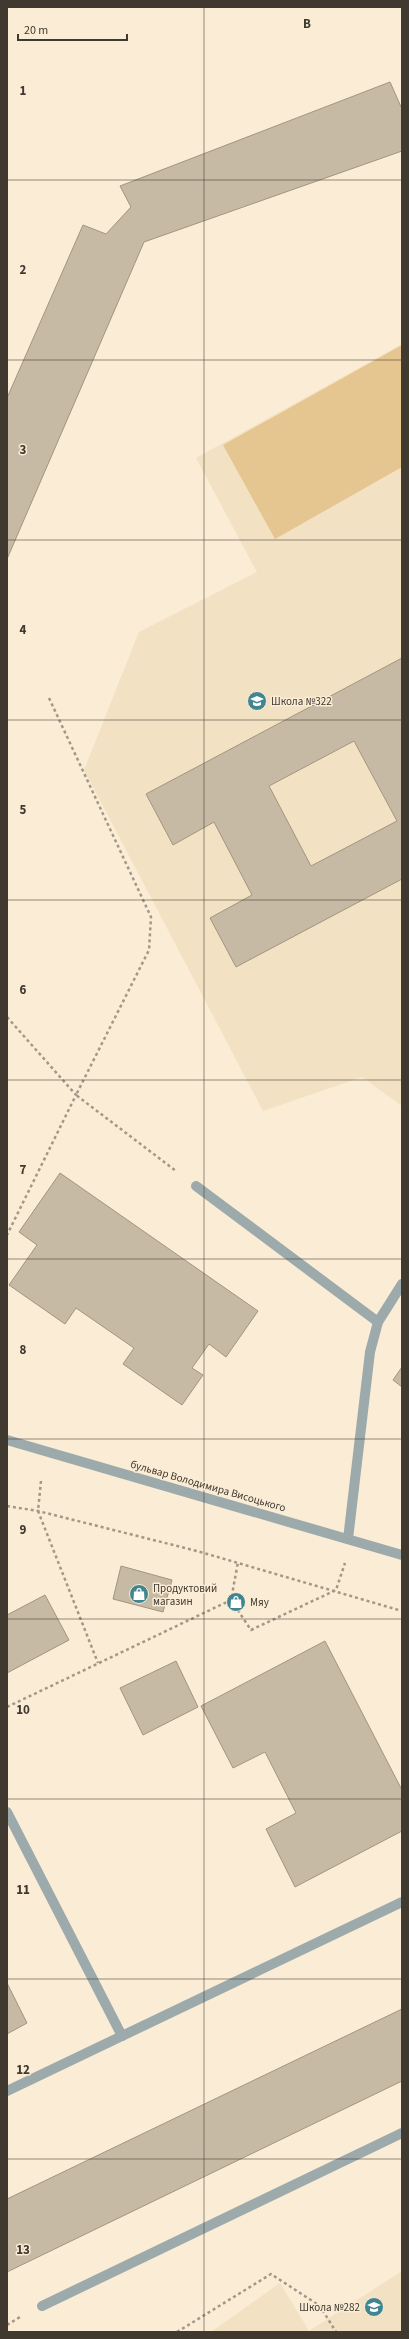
<svg xmlns="http://www.w3.org/2000/svg" width="409" height="2339" viewBox="0 0 409 2339" font-family="'Source Sans 3',sans-serif">
<style>
.built{fill:#f3e1c3}
.green{fill:#e5c590}
.building{fill:#c7baa4;stroke:#a29580;fill-rule:evenodd}
.lines{fill:none;stroke-linecap:round;stroke-linejoin:round}
.path{stroke:#a39888;stroke-width:2.5;stroke-dasharray:3 3;stroke-linecap:butt}
.lane{stroke:#9daaac;stroke-width:10}
.street{stroke:#9daaac;stroke-width:10}
.grid{fill:none;stroke:#3f3930;stroke-width:1;stroke-opacity:0.55}
.labels{text-anchor:middle;dominant-baseline:central;stroke-width:3;stroke-linejoin:round;paint-order:stroke}
.poi-label{font-size:11px;fill:#3f3930;stroke:#fbecd5;text-anchor:start}
.street-label{font-size:11px;fill:#3f3930;stroke:#fbecd5}
.grid-label{font-size:13px;text-anchor:middle;font-weight:bold;fill:#3f3930;stroke:#fbecd5;stroke-width:3;stroke-linejoin:round;paint-order:stroke}
</style>
<rect width="100%" height="100%" fill="#fbecd5"/>
<g class="built">
<path d="M402 344V1106L362 1077 263 1111 84 770 139 632 257 572 196 458Z"/>
<path d="M402 2271V2332H211L280 2283 309 2331Z"/>
</g>
<path class="green" d="M402 345V467L275 539 223 445Z"/>
<g class="building">
<path d="M390 82 402 109V151L144 242 7 559V398L83 225 106 234 131 207 120 186Z"/>
<path d="M402 658V879L236 967 210 918 252 895 214 822 173 845 146 794ZM354 741 397 821 311 866 269 786Z"/>
<path d="M60 1173 258 1311 226 1357 209 1344 192 1368 203 1375 182 1405 123 1364 134 1348 76 1308 65 1324 9 1285 37 1245 19 1232Z"/>
<path d="M402 1367V1387L393 1380Z"/>
<path d="M121 1566 172 1580 163 1612 113 1599Z"/>
<path d="M45 1595 69 1640 7 1673V1615Z"/>
<path d="M325 1641 402 1790V1831L295 1887 266 1829 296 1813 265 1752 233 1768 201 1706Z"/>
<path d="M176 1661 198 1707 143 1735 120 1688Z"/>
<path d="M7 1983 27 2023 7 2034Z"/>
<path d="M402 2009V2081L7 2272V2199Z"/>
</g>
<g class="lines">
<g class="path">
<path d="M49 698 151 917 149 950 76 1095 176 1171"/>
<path d="M7 1017 76 1095 7 1235"/>
<path d="M41 1481 38 1511 98 1663"/>
<path d="M7 1506 38 1511 197 1551 402 1611"/>
<path d="M231 1600 251 1630 336 1590 345 1563"/>
<path d="M7 1707 231 1600 238 1562"/>
<path d="M7 2325 20 2317"/>
<path d="M177 2332 271 2274 320 2306 336 2332"/>
</g>
<g class="lane">
<path d="M196 1186 378 1322"/>
<path d="M348 1539 370 1352 378 1322 402 1284"/>
<path d="M7 1812 122 2036"/>
<path d="M7 2091 402 1902"/>
<path d="M42 2306 402 2133"/>
</g>
<path class="street" d="M7 1440 402 1555"/>
</g>
<path class="grid" d="M204 7V2332M7 180H402M7 360H402M7 540H402M7 720H402M7 900H402M7 1080H402M7 1259H402M7 1439H402M7 1619H402M7 1799H402M7 1979H402M7 2159H402"/>
<defs>
<g id="school-disc" transform="scale(1)"><circle r="9.5" fill="#408690" stroke="#fbecd5"/><path d="M0-5L7-2L0 1L-7-2ZM-4 1L0 2.5L4 1V4Q0 6-4 4Z" fill="#fff"/></g>
<g id="shop-disc" transform="scale(1)"><circle r="9.5" fill="#408690" stroke="#fbecd5"/><path d="M-5-2.5h2.3a2.7 3.5 0 0 1 5.4 0H5L5.5 6h-11ZM-1.5-2.5h3a1.5 2.3 0 0 0-3 0Z" fill="#fff"/></g>
</defs>
<g fill-rule="evenodd">
<use href="#school-disc" x="257" y="701"/>
<use href="#shop-disc" x="139" y="1594"/>
<use href="#shop-disc" x="236" y="1602"/>
<use href="#school-disc" x="374" y="2307"/>
</g>
<g class="labels">
<g class="poi-label">
<text x="271" y="701">Школа №322</text>
<text x="153" y="1588">Продуктовий<tspan x="153" dy="13">магазин</tspan></text>
<text x="250" y="1602">Мяу</text>
<text x="360" y="2307" text-anchor="end">Школа №282</text>
</g>
<g class="street-label">
<text transform="translate(208 1486) rotate(16)">бульвар Володимира Висоцького</text>
</g>
</g>
<g class="grid-label">
<text x="307" y="28">B</text>
<text x="23" y="95">1</text>
<text x="23" y="274">2</text>
<text x="23" y="454">3</text>
<text x="23" y="634">4</text>
<text x="23" y="814">5</text>
<text x="23" y="994">6</text>
<text x="23" y="1174">7</text>
<text x="23" y="1354">8</text>
<text x="23" y="1534">9</text>
<text x="23" y="1714">10</text>
<text x="23" y="1894">11</text>
<text x="23" y="2074">12</text>
<text x="23" y="2254">13</text>
</g>
<rect width="409" height="2339" fill="none" stroke="#3f3930" stroke-width="16"/>
<path d="M18 34v6h109v-6" fill="none" stroke="#3f3930" stroke-width="2"/>
<text x="24" y="34" font-size="12" fill="#3f3930" stroke="#fbecd5" stroke-width="3" paint-order="stroke">20 m</text>
</svg>
